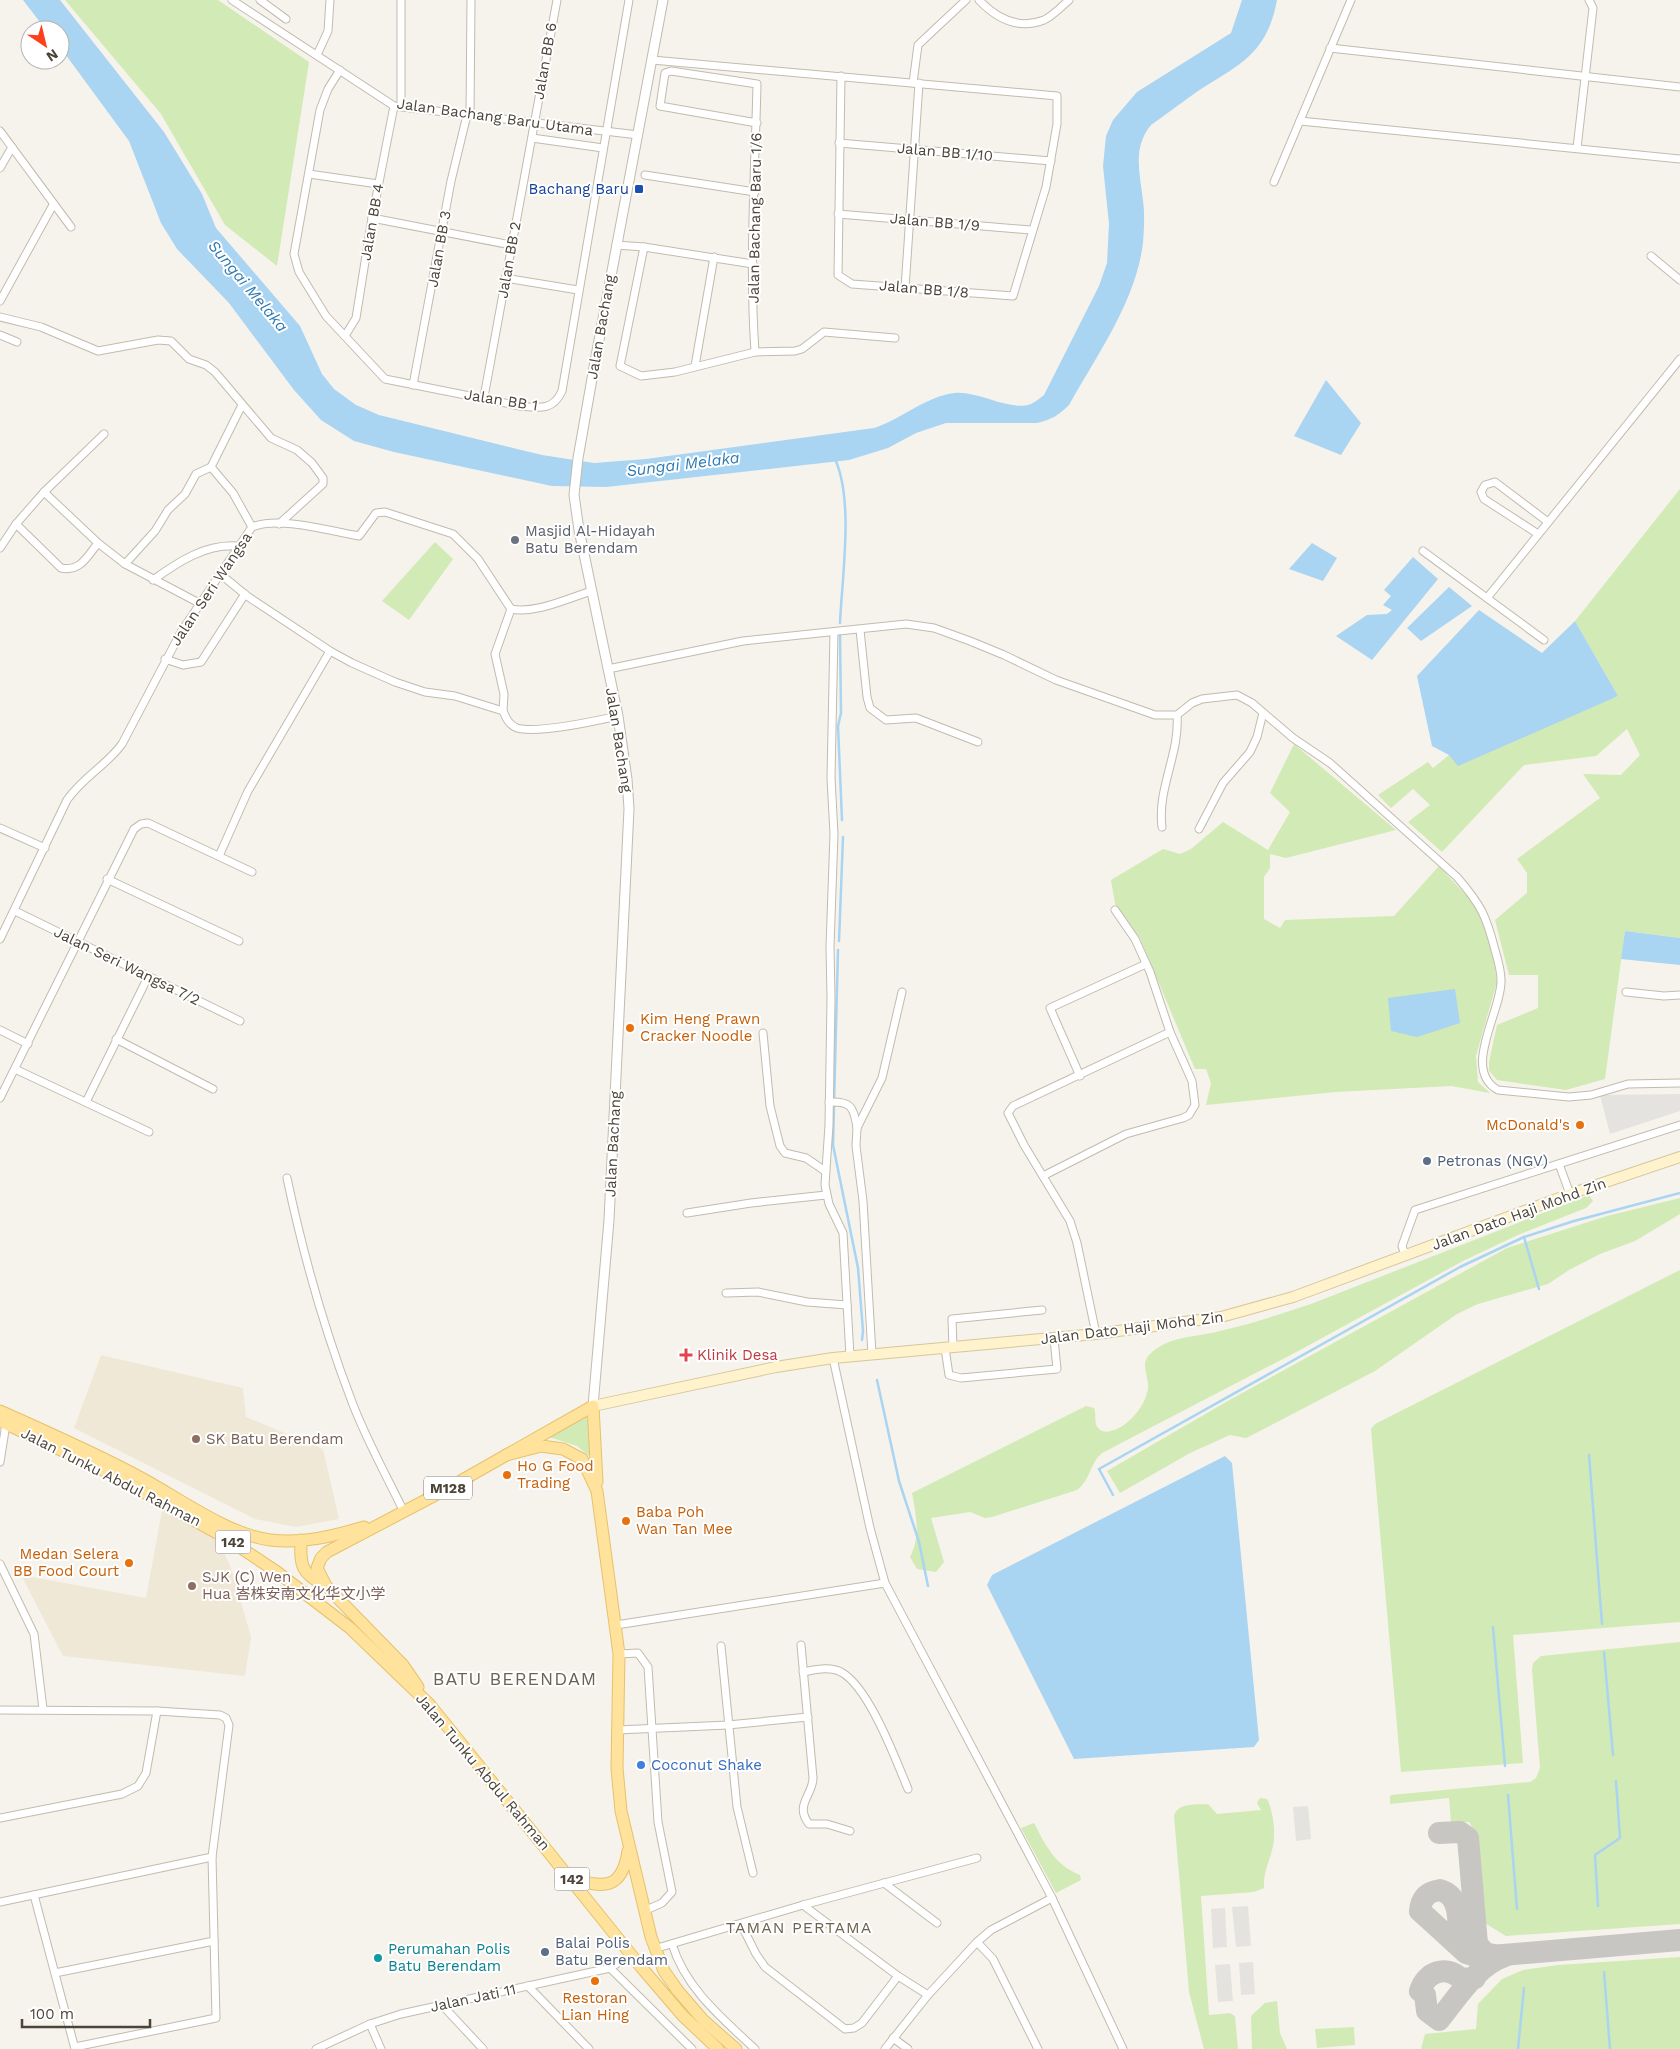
<svg xmlns="http://www.w3.org/2000/svg" width="1680" height="2049" viewBox="0 0 1680 2049" font-family="'Work Sans','Noto Sans SC',sans-serif">
<style>
.education{fill:#efe8d6}
.green{fill:#d2eab5}
.parking{fill:#e5e3e0}
.water{fill:#a9d4f2}
.lines{fill:none;stroke-linecap:round;stroke-linejoin:round}
.stream{stroke:#a9d4f2;stroke-width:2.5}
.taxiway{stroke:#c8c6c3;stroke-width:22}
.minor-casing{stroke:#c2bbae;stroke-width:9}
.tertiary-casing{stroke:#c2bbae;stroke-width:11}
.secondary-casing{stroke:#d6c79b;stroke-width:12}
.primary-casing{stroke:#e6c16a;stroke-width:13}
.minor{stroke:#fff;stroke-width:7}
.tertiary{stroke:#fff;stroke-width:9}
.secondary{stroke:#fff3cd;stroke-width:10}
.primary{stroke:#ffe39c;stroke-width:11}
.transit-dot{fill:#1a4fb4;stroke:#fff;stroke-width:2}
.worship-dot{fill:#6b7280;stroke:#fff;stroke-width:2}
.food-dot{fill:#e8710a;stroke:#fff;stroke-width:2}
.service-dot{fill:#5c6f8a;stroke:#fff;stroke-width:2}
.health-dot{fill:#e0444e;stroke:#fff;stroke-width:2}
.education-dot{fill:#8d6e63;stroke:#fff;stroke-width:2}
.shop-dot{fill:#3f7fe0;stroke:#fff;stroke-width:2}
.culture-dot{fill:#0f9aa8;stroke:#fff;stroke-width:2}
.labels{text-anchor:middle;dominant-baseline:central;stroke-width:4;stroke-linejoin:round;paint-order:stroke}
.shield{fill:#fff;stroke:#817c74;stroke-width:1}
.shield-label{font-size:14px;font-weight:bold;fill:#4b4439}
.street-label{font-size:15px;fill:#4b4439;stroke:#fff}
.transit-label{font-size:15px;fill:#164399;stroke:#fff;text-anchor:end}
.worship-label{font-size:15px;fill:#5b616d;stroke:#fff;text-anchor:start}
.food-label{font-size:15px;fill:#c56008;stroke:#fff;text-anchor:start}
.service-label{font-size:15px;fill:#4e5e75;stroke:#fff;text-anchor:start}
.health-label{font-size:15px;fill:#be3a42;stroke:#fff;text-anchor:start}
.education-label{font-size:15px;fill:#785e54;stroke:#fff;text-anchor:start}
.shop-label{font-size:15px;fill:#366cbe;stroke:#fff;text-anchor:start}
.culture-label{font-size:15px;fill:#0d838f;stroke:#fff;text-anchor:start}
.water-label{font-size:16px;font-style:italic;fill:#2e7ab2;stroke:#fff}
.neighbourhood-label{font-size:16px;letter-spacing:1px;fill:#6e6250;stroke:#fff}
.quarter-label{font-size:18px;letter-spacing:1px;fill:#6e6250;stroke:#fff}
</style>
<rect width="100%" height="100%" fill="#f6f3ec"/>
<g class="education">
<path d="M101 1355 243 1388 246 1417 323 1449 339 1519 296 1527 255 1519 74 1428Z"/>
<path d="M163 1505 219 1542 231 1568 251 1637 245 1676 63 1656 21 1575 146 1598Z"/>
</g>
<g class="green">
<path d="M65 0H218L309 62 277 266 225 225 161 114Z"/>
<path d="M1680 489V938L1625 931 1605 1079 1566 1090 1497 1080 1489 1071V1062L1497 1025 1538 1008V975H1509L1495 920 1527 893V873L1517 859 1600 798 1583 774 1621 775 1640 755 1627 729 1596 756 1524 765 1442 852 1408 822 1430 805 1413 789 1391 808 1378 795 1428 762 1433 768 1449 755 1618 696 1575 621Z"/>
<path d="M435 542 453 559 409 620 382 601Z"/>
<path d="M1294 744 1396 830 1286 858 1270 854V868L1264 877V919L1280 928 1285 920 1394 916 1439 866 1475 905 1482 919 1494 961 1497 982 1476 1056 1478 1082 1490 1093 1451 1086 1336 1092 1206 1105 1211 1083 1206 1069H1195L1140 938 1115 904 1111 880 1163 849 1180 854 1191 849 1223 822 1268 850 1290 812 1270 793Z"/>
<path d="M1589 1195 1593 1201 1586 1208 1518 1235 1463 1261 1302 1349 1102 1453C1090 1463 1090 1481 1077 1490L992 1517 985 1518 970 1512 931 1518 944 1562 936 1572 917 1569 910 1557C921 1536 916 1516 912 1493L1086 1406 1094 1408C1097 1415 1093 1424 1099 1429 1105 1434 1111 1431 1117 1429 1132 1422 1146 1404 1148 1388 1149 1376 1140 1365 1149 1355 1169 1335 1194 1338 1220 1331 1251 1324 1281 1314 1311 1304Z"/>
<path d="M1680 1198V1214L1635 1241 1600 1254 1569 1270 1548 1284 1478 1304 1457 1314 1375 1371 1256 1433 1246 1438 1230 1435 1190 1453 1120 1493 1107 1471 1233 1398 1507 1248 1607 1216Z"/>
<path d="M1680 1270V1622L1513 1635 1523 1763 1401 1772 1371 1429 1375 1424Z"/>
<path d="M587 1413 590 1457 577 1446 546 1436Z"/>
<path d="M1680 1642V1924L1506 1936 1483 1922C1481 1894 1484 1845 1469 1822H1451L1449 1798 1390 1804V1797L1391 1795 1530 1782 1536 1778 1540 1768 1532 1670 1533 1663 1541 1656Z"/>
<path d="M1260 1798 1267 1799C1273 1810 1276 1833 1273 1846 1270 1861 1263 1872 1264 1888L1254 1892 1201 1896 1209 2015 1230 2013 1235 2016 1238 2049H1204L1189 1992 1174 1816C1178 1802 1196 1805 1208 1804L1217 1814 1261 1810 1257 1803Z"/>
<path d="M1034 1823C1046 1846 1055 1865 1080 1875L1081 1880 1056 1893 1021 1828Z"/>
<path d="M1680 1957V2049H1421L1425 2034 1476 2029 1478 2004 1502 1979 1523 1970 1558 1965Z"/>
<path d="M1277 2001 1280 2033 1287 2049H1252L1251 2016 1265 2003Z"/>
<path d="M1354 2027 1355 2045 1317 2048 1315 2029Z"/>
</g>
<g class="parking">
<path d="M1680 1094V1111L1610 1134 1600 1095Z"/>
<path d="M1308 1806 1311 1839 1296 1841 1293 1807Z"/>
<path d="M1248 1906 1251 1946 1236 1947 1232 1907Z"/>
<path d="M1225 1908 1227 1947 1213 1948 1211 1909Z"/>
<path d="M1253 1962 1255 1994 1241 1995 1239 1963Z"/>
<path d="M1230 1964 1233 2001 1218 2002 1215 1965Z"/>
</g>
<g class="water">
<path d="M23 0H60L164 132 202 194 216 228 300 326 322 374 334 389 356 405 379 415 542 455 594 463 646 459 874 428C902 419 926 396 955 393 979 391 1010 412 1031 404 1035 402 1040 398 1044 395L1099 286 1107 263 1109 224 1103 166 1106 136 1113 120 1137 92 1231 33 1242 0H1277C1267 54 1240 64 1198 91 1182 102 1167 114 1151 125 1132 148 1140 173 1143 201 1145 214 1144 229 1143 243 1136 301 1097 355 1069 405 1059 415 1051 420 1037 423H946L916 433 888 448 849 460 606 487 552 486 394 452 354 441 321 420 294 390 229 303 177 249 161 223 129 141 60 47V30H46Z"/>
<path d="M1326 380 1361 423 1341 455 1294 436Z"/>
<path d="M1312 543 1337 558 1323 581 1289 569Z"/>
<path d="M1413 557 1438 579 1372 660 1336 636 1367 615 1387 614 1392 610 1383 605 1391 596 1384 590Z"/>
<path d="M1449 587 1472 606 1421 641 1407 628Z"/>
<path d="M1479 610 1542 653 1575 621 1618 696 1458 766 1449 755 1432 746 1417 676Z"/>
<path d="M1625 931 1680 938V965L1621 959Z"/>
<path d="M1455 989 1460 1023 1417 1037 1391 1031 1388 998Z"/>
<path d="M1225 1456 1232 1463 1259 1740 1254 1747 1074 1759 987 1585 992 1575Z"/>
</g>
<g class="lines">
<g class="stream">
<path d="M835 459C854 501 842 576 840 623"/>
<path d="M840 634 841 713 838 726 842 820"/>
<path d="M839 941 843 837"/>
<path d="M838 950 833 1145 858 1268 863 1331 862 1340"/>
<path d="M1524 1237 1539 1289"/>
<path d="M877 1380 899 1481 919 1542 928 1586"/>
<path d="M1589 1455 1602 1624"/>
<path d="M1113 1495 1099 1469 1460 1267 1524 1237 1574 1221 1680 1193"/>
<path d="M1493 1627 1505 1766"/>
<path d="M1604 1652 1613 1755"/>
<path d="M1508 1795 1517 1909"/>
<path d="M1598 1906 1595 1855 1620 1838 1616 1781"/>
<path d="M1604 1972 1610 2049"/>
<path d="M1518 2049 1524 1988"/>
</g>
<g class="taxiway">
<path d="M1439 1833 1460 1832 1468 1838 1477 1944 1485 1953 1497 1956"/>
<path d="M1459 1939C1458 1920 1461 1896 1440 1890 1427 1892 1421 1898 1420 1911L1466 1953 1479 1957 1680 1940"/>
<path d="M1475 1978 1461 1979C1446 1964 1426 1972 1420 1991L1425 1995 1427 2011 1439 2020C1457 1998 1477 1965 1505 1956"/>
</g>
<g class="minor-casing">
<g id="minor">
<path d="M232 0 394 106 638 135"/>
<path d="M260 0 286 19"/>
<path d="M401 0V106"/>
<path d="M979 0C996 18 1018 30 1044 20 1053 16 1061 7 1069 0"/>
<path d="M1330 48 1680 87"/>
<path d="M317 55 328 31 330 0"/>
<path d="M652 60 1057 96V124L1046 187 1013 296 852 284 838 275 841 76"/>
<path d="M340 70 328 89 320 110 294 254 299 272 326 316 385 379 520 406C539 408 553 411 562 391L629 0"/>
<path d="M913 83 918 45 966 0"/>
<path d="M470 115 471 0"/>
<path d="M1300 121 1680 159"/>
<path d="M0 131 71 227"/>
<path d="M532 138 603 148"/>
<path d="M839 143 1051 161"/>
<path d="M1577 148 1593 8 1589 0"/>
<path d="M0 168 12 147"/>
<path d="M309 174 378 184"/>
<path d="M645 175 755 192"/>
<path d="M1274 182 1351 0"/>
<path d="M838 214 1031 230"/>
<path d="M372 218 511 245"/>
<path d="M616 245 644 247 753 264"/>
<path d="M644 247 620 366 641 376 675 372 755 352 795 351 802 349 824 332 895 338"/>
<path d="M1651 256 1680 280"/>
<path d="M505 278 578 290"/>
<path d="M905 288 919 83"/>
<path d="M0 301 53 205"/>
<path d="M0 317 41 327 98 351 158 340 171 341 189 359 206 365 215 372 271 438 297 450 312 463 323 478V484L279 524"/>
<path d="M0 335 17 342"/>
<path d="M345 336 356 318 372 218 394 106"/>
<path d="M755 352C749 263 755 173 757 84L671 71 665 73 660 106 757 123"/>
<path d="M695 366 714 257"/>
<path d="M413 385 451 181 467 115"/>
<path d="M484 397 557 0"/>
<path d="M242 405 211 467 233 493 252 527"/>
<path d="M44 492 104 434"/>
<path d="M16 524 61 568C80 572 87 557 98 543"/>
<path d="M1538 534 1484 499 1481 492 1485 485 1495 482 1548 522"/>
<path d="M0 548 16 524 44 492 98 543 125 564 199 603"/>
<path d="M1423 551 1544 640"/>
<path d="M125 564 155 531 168 510 185 494 196 474 211 467"/>
<path d="M219 573 247 596 330 651 352 663 395 682 425 692 455 696 503 711C506 718 509 725 517 728 538 734 595 721 618 716"/>
<path d="M153 580C178 562 205 544 237 546"/>
<path d="M1487 598 1680 359"/>
<path d="M860 630 867 697 870 708 886 720 916 718 978 742"/>
<path d="M834 632 831 778 834 834 830 946 831 998 829 1125 825 1185 829 1204 843 1233 850 1356"/>
<path d="M165 659 183 665 201 662 245 594"/>
<path d="M608 669 743 641 906 624 934 628 970 641 1004 655 1056 680 1155 715H1177L1192 703 1202 699 1237 695 1252 703 1293 738 1330 763 1457 877C1481 905 1486 915 1495 950 1498 960 1501 970 1501 980 1502 1011 1461 1070 1498 1090L1569 1097 1591 1095 1628 1084 1680 1083"/>
<path d="M503 711 504 694 495 654 511 609"/>
<path d="M1162 827C1157 788 1180 754 1177 715"/>
<path d="M0 828 45 848"/>
<path d="M1199 829 1223 783 1250 752 1257 737 1263 713"/>
<path d="M219 856 248 791 330 651"/>
<path d="M107 879 239 941"/>
<path d="M15 911 240 1021"/>
<path d="M0 939 67 800C84 776 106 766 122 744L181 632 252 527C280 516 329 531 359 536L376 513 385 512 453 534 478 559 511 609C536 614 568 598 592 591"/>
<path d="M1626 992 1664 996 1680 995"/>
<path d="M0 1030 28 1044"/>
<path d="M763 1033 770 1106 780 1146 785 1153 806 1158 825 1171"/>
<path d="M116 1039 213 1089"/>
<path d="M15 1069 149 1132"/>
<path d="M1080 1076 1050 1008 1146 964"/>
<path d="M0 1098 134 829 141 824 148 823 252 872"/>
<path d="M86 1102 148 977"/>
<path d="M829 1102C850 1101 854 1106 857 1128"/>
<path d="M1559 1164 1570 1194"/>
<path d="M1043 1176 1126 1134 1183 1118 1189 1115 1195 1105 1192 1081 1170 1032 1150 972 1135 939 1115 910"/>
<path d="M287 1178C303 1254 324 1329 352 1402 366 1439 386 1475 404 1512"/>
<path d="M687 1213 751 1203 826 1195"/>
<path d="M1405 1255 1402 1246 1415 1210 1680 1125"/>
<path d="M726 1293 758 1292 807 1302 847 1305"/>
<path d="M1096 1334 1077 1243 1070 1221 1024 1145 1008 1113 1013 1106 1170 1032"/>
<path d="M945 1348 949 1375 961 1378 1057 1369 1054 1339"/>
<path d="M953 1348 952 1319 1042 1310"/>
<path d="M872 1354 863 1201 856 1146 857 1128 882 1078 902 992"/>
<path d="M833 1358 870 1528 885 1583 1052 1898 1123 2049"/>
<path d="M0 1462 6 1424"/>
<path d="M0 1564 34 1634 43 1709"/>
<path d="M616 1625 885 1583"/>
<path d="M801 1645 813 1778C813 1795 794 1805 809 1824H827L850 1831"/>
<path d="M721 1646 737 1807 753 1873"/>
<path d="M619 1654 638 1653 648 1667 658 1822 672 1892 662 1903 644 1911"/>
<path d="M803 1672C815 1670 829 1666 841 1672 869 1687 896 1760 908 1789"/>
<path d="M0 1710 157 1711 220 1715 226 1718 229 1725 212 1857 216 2018 75 2047"/>
<path d="M617 1730 728 1725 808 1717"/>
<path d="M0 1818 122 1794 138 1786 146 1773 157 1711"/>
<path d="M884 1883 937 1923"/>
<path d="M34 1895 75 2049"/>
<path d="M0 1902 212 1857"/>
<path d="M803 1905 898 1976 928 1995"/>
<path d="M741 1924 756 1954 765 1967 845 2029 854 2028 862 2023 898 1976"/>
<path d="M977 1942 993 1959 1038 2049"/>
<path d="M672 1944C686 1989 722 2018 755 2049"/>
<path d="M654 1949 803 1905 977 1858"/>
<path d="M610 1968 692 2049"/>
<path d="M55 1973 214 1941"/>
<path d="M528 1986 589 2049"/>
<path d="M442 2005 483 2049"/>
<path d="M370 2024 381 2049"/>
<path d="M893 2038 908 2049"/>
<path d="M316 2049 370 2024 401 2014 610 1968 631 1955"/>
<path d="M885 2049 928 1995 977 1942 991 1930 1052 1898"/>
</g>
</g>
<g class="tertiary-casing">
<path id="tertiary" d="M593 1406 609 1220 629 809 627 779 618 716 579 530 574 495 578 458 596 356 663 0"/>
</g>
<g class="secondary-casing">
<path id="secondary" d="M593 1406 776 1367 833 1358 1096 1334 1221 1317 1293 1297 1570 1194 1680 1157"/>
</g>
<g class="primary-casing">
<g id="primary">
<path d="M0 1411C45 1431 90 1451 134 1474 175 1495 225 1534 270 1540 302 1544 334 1536 364 1527"/>
<path d="M0 1421 113 1475 226 1538 277 1572 350 1628 430 1705 641 1967 683 2016 718 2049"/>
<path d="M506 1455 541 1446 563 1449 582 1459 597 1491 619 1654 617 1768 621 1811 651 1937 664 1971 678 1991 704 2021 736 2049"/>
<path d="M301 1540C300 1567 301 1573 326 1586"/>
<path d="M418 1687 403 1665 326 1586 317 1568 321 1558 327 1552 443 1491 593 1406 597 1482"/>
<path d="M572 1879C604 1888 622 1890 628 1851"/>
</g>
</g>
<use href="#minor" class="minor"/>
<use href="#tertiary" class="tertiary"/>
<use href="#secondary" class="secondary"/>
<use href="#primary" class="primary"/>
</g>
<rect class="transit-dot" x="634" y="184" width="10" height="10" rx="2.5"/>
<circle class="worship-dot" cx="515" cy="540" r="5"/>
<g class="food-dot">
<circle cx="630" cy="1028" r="5"/>
<circle cx="1580" cy="1125" r="5"/>
<circle cx="507" cy="1475" r="5"/>
<circle cx="626" cy="1521" r="5"/>
<circle cx="129" cy="1563" r="5"/>
<circle cx="595" cy="1981" r="5"/>
</g>
<g class="service-dot">
<circle cx="1427" cy="1161" r="5"/>
<circle cx="545" cy="1952" r="5"/>
</g>
<path class="health-dot" d="M683.5 1347.5h5v5h5v5h-5v5h-5v-5h-5v-5h5z"/>
<g class="education-dot">
<circle cx="196" cy="1439" r="5"/>
<circle cx="192" cy="1586" r="5"/>
</g>
<circle class="shop-dot" cx="641" cy="1765" r="5"/>
<circle class="culture-dot" cx="378" cy="1958" r="5"/>
<g class="labels">
<g class="shield">
<rect x="424" y="1476.5" width="48" height="23" rx="4"/>
<rect x="215.5" y="1530.5" width="35" height="23" rx="4"/>
<rect x="554.5" y="1867.5" width="35" height="23" rx="4"/>
</g>
<g class="shield-label">
<text x="448" y="1488">M128</text>
<text x="233" y="1542">142</text>
<text x="572" y="1879">142</text>
</g>
<g class="street-label">
<text transform="translate(545 61) rotate(-80)">Jalan BB 6</text>
<text transform="translate(495 117) rotate(8)">Jalan Bachang Baru Utama</text>
<text transform="translate(945 152) rotate(5)">Jalan BB 1/10</text>
<text transform="translate(755 218) rotate(-89)">Jalan Bachang Baru 1/6</text>
<text transform="translate(372 222) rotate(-80)">Jalan BB 4</text>
<text transform="translate(935 222) rotate(5)">Jalan BB 1/9</text>
<text transform="translate(439 249) rotate(-80)">Jalan BB 3</text>
<text transform="translate(509 260) rotate(-80)">Jalan BB 2</text>
<text transform="translate(924 289) rotate(5)">Jalan BB 1/8</text>
<text transform="translate(601 327) rotate(-80)">Jalan Bachang</text>
<text transform="translate(501 400) rotate(9)">Jalan BB 1</text>
<text transform="translate(211 589) rotate(-56)">Jalan Seri Wangsa</text>
<text transform="translate(619 740) rotate(81)">Jalan Bachang</text>
<text transform="translate(127 966) rotate(26)">Jalan Seri Wangsa 7/2</text>
<text transform="translate(613 1144) rotate(-87)">Jalan Bachang</text>
<text transform="translate(1519 1214) rotate(-20)">Jalan Dato Haji Mohd Zin</text>
<text transform="translate(1132 1328) rotate(-7)">Jalan Dato Haji Mohd Zin</text>
<text transform="translate(111 1477) rotate(27)">Jalan Tunku Abdul Rahman</text>
<text transform="translate(483 1772) rotate(50)">Jalan Tunku Abdul Rahman</text>
<text transform="translate(473 1998) rotate(-12)">Jalan Jati 11</text>
</g>
<g class="transit-label">
<text x="629" y="189">Bachang Baru</text>
</g>
<g class="worship-label">
<text x="525" y="531">Masjid Al-Hidayah<tspan x="525" dy="17">Batu Berendam</tspan></text>
</g>
<g class="food-label">
<text x="640" y="1019">Kim Heng Prawn<tspan x="640" dy="17">Cracker Noodle</tspan></text>
<text x="1570" y="1125" text-anchor="end">McDonald's</text>
<text x="517" y="1466">Ho G Food<tspan x="517" dy="17">Trading</tspan></text>
<text x="636" y="1512">Baba Poh<tspan x="636" dy="17">Wan Tan Mee</tspan></text>
<text x="119" y="1554" text-anchor="end">Medan Selera<tspan x="119" dy="17">BB Food Court</tspan></text>
<text x="595" y="1998" text-anchor="middle">Restoran<tspan x="595" dy="17">Lian Hing</tspan></text>
</g>
<g class="service-label">
<text x="1437" y="1161">Petronas (NGV)</text>
<text x="555" y="1943">Balai Polis<tspan x="555" dy="17">Batu Berendam</tspan></text>
</g>
<g class="health-label">
<text x="697" y="1355">Klinik Desa</text>
</g>
<g class="education-label">
<text x="206" y="1439">SK Batu Berendam</text>
<text x="202" y="1577">SJK (C) Wen<tspan x="202" dy="17">Hua 峇株安南文化华文小学</tspan></text>
</g>
<g class="shop-label">
<text x="651" y="1765">Coconut Shake</text>
</g>
<g class="culture-label">
<text x="388" y="1949">Perumahan Polis<tspan x="388" dy="17">Batu Berendam</tspan></text>
</g>
<g class="water-label">
<text transform="translate(248 286) rotate(50)">Sungai Melaka</text>
<text transform="translate(683 464) rotate(-7)">Sungai Melaka</text>
</g>
<g class="neighbourhood-label">
<text x="799" y="1927">TAMAN PERTAMA</text>
</g>
<g class="quarter-label">
<text x="515" y="1678">BATU BERENDAM</text>
</g>
</g>
<g transform="translate(45 45) rotate(145)"><circle r="24" fill="#ffffff" stroke="#b7b4b0"/>
<path d="M0-4L9 19L0 12L-9 19Z" fill="#fc3f1d"/>
<text y="-8" font-size="14" font-weight="bold" text-anchor="middle" fill="#4b4439">N</text>
</g>
<path d="M22 2019v8h128v-8" fill="none" stroke="#4b4439" stroke-width="2.5"/>
<text x="30" y="2019" font-size="15" fill="#4b4439" stroke="#ffffff" stroke-width="4" paint-order="stroke">100 m</text>
</svg>
